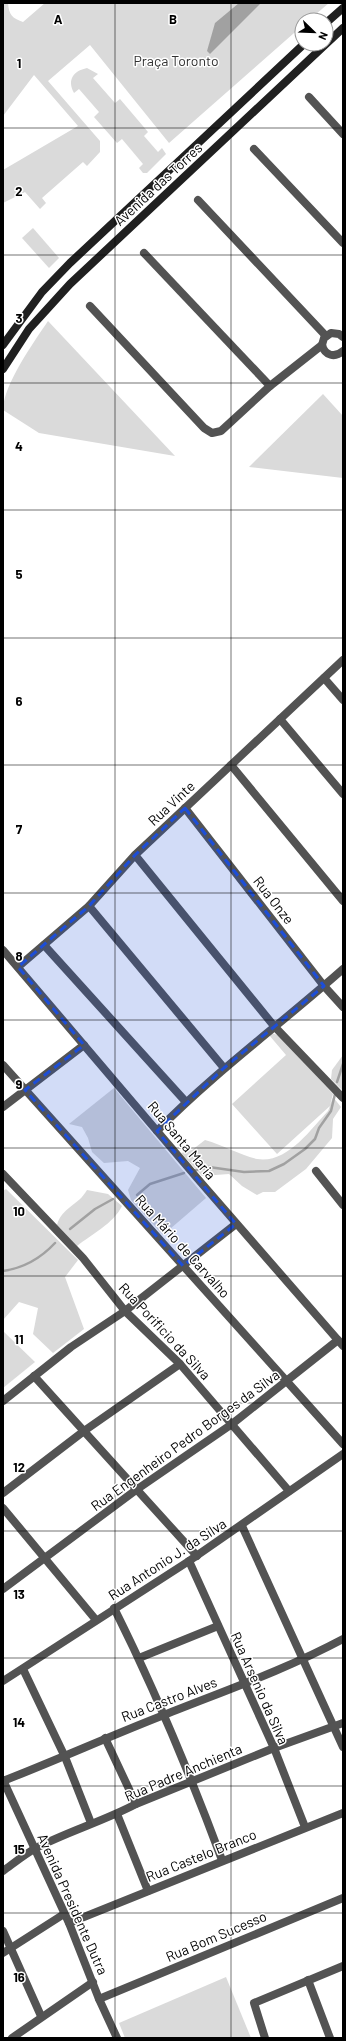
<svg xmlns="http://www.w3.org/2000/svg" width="346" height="2041" viewBox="0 0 346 2041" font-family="Barlow,sans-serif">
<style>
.green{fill:#dadada}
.water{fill:#a1a1a1}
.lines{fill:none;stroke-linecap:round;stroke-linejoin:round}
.stream{stroke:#a1a1a1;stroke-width:2.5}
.minor{stroke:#535353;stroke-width:8}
.tertiary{stroke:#535353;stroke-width:8}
.secondary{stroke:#202020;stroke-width:8}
.marked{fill:#1d4ed8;fill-opacity:0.2;stroke:#1d4ed8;stroke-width:3;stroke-dasharray:8 5;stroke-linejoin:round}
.grid{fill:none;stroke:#000;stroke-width:1;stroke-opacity:0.55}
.labels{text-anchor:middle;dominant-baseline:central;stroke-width:3;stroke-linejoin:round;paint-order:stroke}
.park-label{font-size:14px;fill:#313131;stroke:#fff}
.street-label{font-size:14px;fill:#000;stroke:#fff}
.grid-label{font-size:13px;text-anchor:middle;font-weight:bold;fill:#000;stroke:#fff;stroke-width:3;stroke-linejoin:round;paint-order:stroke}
</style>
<rect width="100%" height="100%" fill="#fff"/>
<g class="green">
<path d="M3 3H8C9 15 12 18 23 22L45 3H329L309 20H302V26L169 143 90 45 48 81 100 141V152L87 166 83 162 42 198 46 203 40 209 25 192 3 203V170L78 126 34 75 3 116Z"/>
<path d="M87 68 98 74 93 78 115 103 120 99 148 132 144 136 158 152 162 148 166 154 147 173H143L139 168 143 164 122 139 117 143 94 117 99 112 79 89 74 93C67 80 73 71 87 68Z"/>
<path d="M33 228 59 258 49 268 22 238Z"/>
<path d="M48 321 175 456 39 433 3 410C3 385 34 342 48 321Z"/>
<path d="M323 394 343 416V478L249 467Z"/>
<path d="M272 1033 280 1036 333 1094 330 1105 333 1097 341 1107 333 1119 332 1138 306 1169 275 1192H263L257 1195 242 1186 229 1174 202 1176 181 1153 192 1150 205 1140C223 1145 240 1155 257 1159 287 1164 310 1130 328 1111L330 1106 277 1154 232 1104 286 1055 269 1035Z"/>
<path d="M343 1055V1090H342L331 1079 332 1070Z"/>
<path d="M114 1088 206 1198 163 1235 131 1200 128 1190 140 1168 128 1161 104 1163 92 1152 88 1138 82 1127 69 1124Z"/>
<path d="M6 1189 78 1260 65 1277 84 1329 53 1353 33 1334 38 1308 19 1302 3 1320V1191Z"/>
<path d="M87 1190 108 1194 122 1206C113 1224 92 1234 77 1246L57 1225C62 1207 78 1206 87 1190Z"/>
<path d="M3 1331 35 1362 3 1388Z"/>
<path d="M226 1977 251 2038H125L119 2023Z"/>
</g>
<path class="water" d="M239 3H261L210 54 207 51 215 23Z"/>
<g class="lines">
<g class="stream">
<path d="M337 1082 343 1064"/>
<path d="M193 1171 209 1167 244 1172 269 1171 284 1164 305 1149 315 1139 319 1128 331 1111 335 1094"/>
<path d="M137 1195 150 1184 184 1173"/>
<path d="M70 1229 95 1209 113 1199"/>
<path d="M3 1271C24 1268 41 1258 55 1243"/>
</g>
<g class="minor">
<path d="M309 97 343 134"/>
<path d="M254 149 343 243"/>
<path d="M198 200 326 336"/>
<path d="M144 253 270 386"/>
<path d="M90 306 204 428 212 433 221 431 270 386 322 345"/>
<path d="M343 337 339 334 331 333 324 338 322 345C325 356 335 358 343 351"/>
<path d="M324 678 343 700"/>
<path d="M280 719 343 794"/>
<path d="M231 765 343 901"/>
<path d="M185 808 324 986 343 1007"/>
<path d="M135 855 274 1026 343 1098"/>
<path d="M89 906 224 1068"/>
<path d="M44 945 186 1102"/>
<path d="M3 950 197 1178 343 1346"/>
<path d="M18 967 89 906 135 855 343 660"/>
<path d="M3 1065 343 1444"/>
<path d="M3 1107 84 1045"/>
<path d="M157 1131C215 1072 281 1024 343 969"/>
<path d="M316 1171 343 1205"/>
<path d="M3 1174 83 1258 125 1311 180 1364 289 1491"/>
<path d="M34 1376 197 1556"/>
<path d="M3 1401 71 1347 125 1311 236 1224"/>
<path d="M3 1493 84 1431 180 1364"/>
<path d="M3 1508 96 1620"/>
<path d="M242 1526 343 1747"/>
<path d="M189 1561 274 1748 305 1827"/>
<path d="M3 1589 136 1490 232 1424 338 1340"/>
<path d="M114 1608C155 1690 190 1774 222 1860"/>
<path d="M139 1658 218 1626"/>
<path d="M23 1669 65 1757 91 1823"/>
<path d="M105 1738 136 1804"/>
<path d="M3 1780 69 1923 99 1999 117 2038"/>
<path d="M3 1781C57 1760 110 1736 164 1715 224 1691 285 1670 343 1639"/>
<path d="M117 1814 148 1891"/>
<path d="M3 1871C14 1863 25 1854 36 1848 69 1831 104 1821 136 1804L274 1748 343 1723"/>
<path d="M69 1923 343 1813"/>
<path d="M3 1931 41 2016"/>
<path d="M3 1953 64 1914"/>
<path d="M308 1980 330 2038"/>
<path d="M99 1999 343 1898"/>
<path d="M12 2038 93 1982"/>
<path d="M265 2038 254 2003 343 1966"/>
</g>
<path class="tertiary" d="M3 1681 189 1561 343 1454"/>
<g class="secondary">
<path d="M326 23 343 8"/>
<path d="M3 345 42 292 70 263 304 44"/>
<path d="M3 369 29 329 70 284 343 28"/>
</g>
</g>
<path class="marked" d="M185 808 324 986 224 1068 157 1131 236 1224 183 1266 25 1090 84 1045 18 967 89 906 135 855Z"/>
<path class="grid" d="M115 3V2038M231 3V2038M3 128H343M3 255H343M3 383H343M3 510H343M3 638H343M3 765H343M3 893H343M3 1020H343M3 1148H343M3 1276H343M3 1403H343M3 1531H343M3 1658H343M3 1786H343M3 1913H343"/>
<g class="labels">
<g class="park-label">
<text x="176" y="60">Praça Toronto</text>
</g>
<g class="street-label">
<text transform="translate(158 184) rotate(-43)">Avenida das Torres</text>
<text transform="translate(171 803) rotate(-43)">Rua Vinte</text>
<text transform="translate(274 900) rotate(52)">Rua Onze</text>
<text transform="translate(182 1140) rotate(50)">Rua Santa Maria</text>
<text transform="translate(183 1246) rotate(48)">Rua Mário de Carvalho</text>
<text transform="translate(165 1331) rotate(47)">Rua Porificio da Silva</text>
<text transform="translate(185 1440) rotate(-36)">Rua Engenheiro Pedro Borges da Silva</text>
<text transform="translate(167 1559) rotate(-33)">Rua Antonio J. da Silva</text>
<text transform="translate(260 1688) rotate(66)">Rua Arsenio da Silva</text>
<text transform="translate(169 1699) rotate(-21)">Rua Castro Alves</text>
<text transform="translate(183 1772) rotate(-23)">Rua Padre Anchienta</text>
<text transform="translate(201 1855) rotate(-22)">Rua Castelo Branco</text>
<text transform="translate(73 1904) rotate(66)">Avenida Presidente Dutra</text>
<text transform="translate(216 1936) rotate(-23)">Rua Bom Sucesso</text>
</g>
</g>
<g class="grid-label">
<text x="58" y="24">A</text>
<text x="173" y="24">B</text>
<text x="19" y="68">1</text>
<text x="19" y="196">2</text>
<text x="19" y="323">3</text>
<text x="19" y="451">4</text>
<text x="19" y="579">5</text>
<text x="19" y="706">6</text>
<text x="19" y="834">7</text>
<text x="19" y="961">8</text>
<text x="19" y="1089">9</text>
<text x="19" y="1216">10</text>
<text x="19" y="1344">11</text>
<text x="19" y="1472">12</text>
<text x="19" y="1599">13</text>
<text x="19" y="1727">14</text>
<text x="19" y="1854">15</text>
<text x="19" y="1982">16</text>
</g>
<rect width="346" height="2041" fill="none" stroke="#000000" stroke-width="8"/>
<g transform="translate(314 32) rotate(113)"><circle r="19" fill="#ffffff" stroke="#999999"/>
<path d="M0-3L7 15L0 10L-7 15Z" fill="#000000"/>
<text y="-6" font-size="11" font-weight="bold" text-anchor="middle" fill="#000000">N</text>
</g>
</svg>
